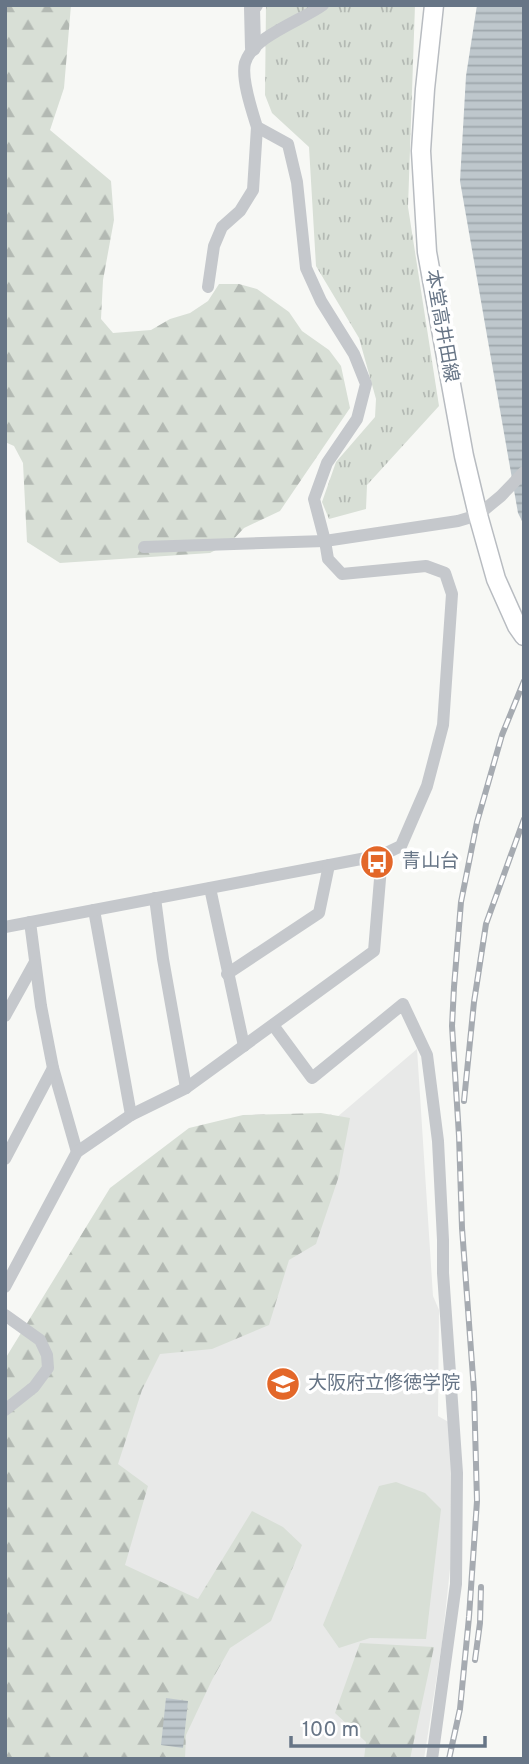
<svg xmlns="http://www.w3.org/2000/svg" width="529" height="1764" viewBox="0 0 529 1764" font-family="Overpass,'Noto Sans JP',sans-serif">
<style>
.built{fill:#e8e9e8}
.grass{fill:url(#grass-tufts)}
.forest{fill:url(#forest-firs)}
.pitch{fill:#d8dfd6}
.water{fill:url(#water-rules)}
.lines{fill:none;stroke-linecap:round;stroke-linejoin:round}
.secondary-casing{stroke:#b8bcc1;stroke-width:21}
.minor{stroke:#c5c8cc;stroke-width:12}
.tertiary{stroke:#c5c8cc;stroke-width:16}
.secondary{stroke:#fff;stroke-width:18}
.rail-casing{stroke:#a6abb1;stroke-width:6}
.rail{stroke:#fff;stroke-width:3.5;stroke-dasharray:10;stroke-linecap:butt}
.labels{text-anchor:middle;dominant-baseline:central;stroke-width:7;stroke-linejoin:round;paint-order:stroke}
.street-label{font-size:19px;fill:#677586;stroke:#fff}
.poi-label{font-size:19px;fill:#677586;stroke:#fff;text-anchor:start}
</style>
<defs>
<pattern id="grass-tufts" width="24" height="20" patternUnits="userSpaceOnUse" patternTransform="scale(1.75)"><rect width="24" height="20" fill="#d8dfd6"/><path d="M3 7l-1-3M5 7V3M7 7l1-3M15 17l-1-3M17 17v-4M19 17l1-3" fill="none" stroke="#b3b9b3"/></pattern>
<pattern id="forest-firs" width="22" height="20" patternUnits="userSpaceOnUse" patternTransform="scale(1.75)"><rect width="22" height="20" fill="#d8dfd6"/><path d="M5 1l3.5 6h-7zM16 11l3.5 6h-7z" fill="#b3b9b3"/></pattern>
<pattern id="water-rules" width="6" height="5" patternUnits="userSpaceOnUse" patternTransform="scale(1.75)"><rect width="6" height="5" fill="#bec7cc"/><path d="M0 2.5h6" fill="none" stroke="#9ea6ab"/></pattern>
</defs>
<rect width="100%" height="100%" fill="#f7f8f5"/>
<path class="built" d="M417 1049 433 1296 439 1310 438 1416 452 1424 450 1569 442 1643 424 1759H67L5 1596 146 1351 316 1135Z"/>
<path class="grass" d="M266 5H415L408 207 439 406 367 485 366 509 329 519 322 502 336 462 375 417 376 399 359 338 316 266 309 147 272 113 265 95Z"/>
<g class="forest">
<path d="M5 5H71L64 88 50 130 111 181 114 220 103 280 101 319 113 333 151 330 170 319 190 313 208 301 219 284H239L257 289 289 312 302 331 329 350 341 366 350 408 280 511 244 528 231 542 210 553 60 563 27 542 23 463 14 446 5 442Z"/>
<path d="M321 1113 350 1118 339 1176 316 1244 289 1260 269 1325 212 1349 160 1354 142 1390 118 1464 148 1486 125 1565 198 1599 252 1511 283 1527 302 1545 271 1621 230 1648 212 1680 186 1735 185 1759H5V1359L110 1188 189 1128 243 1115Z"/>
<path d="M360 1643 434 1647 410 1759H364L366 1742 335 1713Z"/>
</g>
<path class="pitch" d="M396 1482 425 1493 441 1509 426 1639 370 1638 339 1648 323 1625 379 1486Z"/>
<g class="water">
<path d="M477 5H524V525L518 513 460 181 466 76Z"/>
<path d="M166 1698 188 1701 183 1748 161 1745Z"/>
</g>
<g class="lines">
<g class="secondary-casing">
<path id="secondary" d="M434 5 425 89 421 151 427 252 464 456 478 515 496 579 517 626 524 636"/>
</g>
<g class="minor">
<path d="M208 287 214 246 222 227 240 211 253 190 257 127"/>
<path d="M144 547 325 541 458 521 478 515 501 496 524 472"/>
<path d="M210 888 244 1046"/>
<path d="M155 898 163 959 186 1088"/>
<path d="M94 910 131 1115"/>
<path d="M30 922 41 1006 53 1068 77 1152"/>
<path d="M5 927 382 855 401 846 427 786 443 725 452 594 445 573 426 566 342 574 328 559 325 541 314 499 327 463 357 419 366 384 354 354 321 301 306 268 297 182 288 144 257 127C252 111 241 79 245 63 253 36 301 21 323 5"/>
<path d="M227 974 319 913 329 865"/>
<path d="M5 1016 35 962"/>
<path d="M273 1025 312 1078 403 1004 427 1055 438 1141 443 1240V1273L457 1473 456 1584 432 1759"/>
<path d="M5 1159 53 1068"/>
<path d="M5 1287 77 1152 131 1115 186 1088 374 951 382 855"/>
<path d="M5 1315 40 1340 47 1355 48 1368 34 1387 5 1410"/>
</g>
<path class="tertiary" d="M253 48 252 8 255 5"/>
<use href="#secondary" class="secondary"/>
<g class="rail-casing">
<g id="rail">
<path d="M464 1101 474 1002 486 924 524 819"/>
<path d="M475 1660 480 1623 481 1587"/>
<path d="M449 1759 460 1709 469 1617 477 1501 474 1391 462 1228 459 1136 452 1026 454 987 461 902 477 822 502 735 524 681"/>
</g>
</g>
<use href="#rail" class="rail"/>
</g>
<defs>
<g id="bus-disc" transform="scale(1.75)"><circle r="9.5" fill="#e36729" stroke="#fff"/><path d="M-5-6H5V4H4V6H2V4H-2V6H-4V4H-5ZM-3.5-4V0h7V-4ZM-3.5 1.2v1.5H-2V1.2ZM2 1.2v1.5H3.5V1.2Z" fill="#fff"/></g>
<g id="school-disc" transform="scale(1.75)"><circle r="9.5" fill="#e36729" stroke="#fff"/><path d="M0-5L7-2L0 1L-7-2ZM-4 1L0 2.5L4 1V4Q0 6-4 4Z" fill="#fff"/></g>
</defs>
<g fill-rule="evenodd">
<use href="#bus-disc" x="377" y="862"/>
<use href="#school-disc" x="283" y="1384"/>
</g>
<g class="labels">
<g class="street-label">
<text transform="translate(441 326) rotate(80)">本堂高井田線</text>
</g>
<g class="poi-label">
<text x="402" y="862">青山台</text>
<text x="308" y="1384">大阪府立修徳学院</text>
</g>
</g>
<rect width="529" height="1764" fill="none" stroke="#677586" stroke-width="14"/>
<path d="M291 1736v10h194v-10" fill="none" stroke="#677586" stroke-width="3.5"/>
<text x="302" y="1736" font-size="21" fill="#677586" stroke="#ffffff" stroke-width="5" paint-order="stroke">100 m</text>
</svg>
